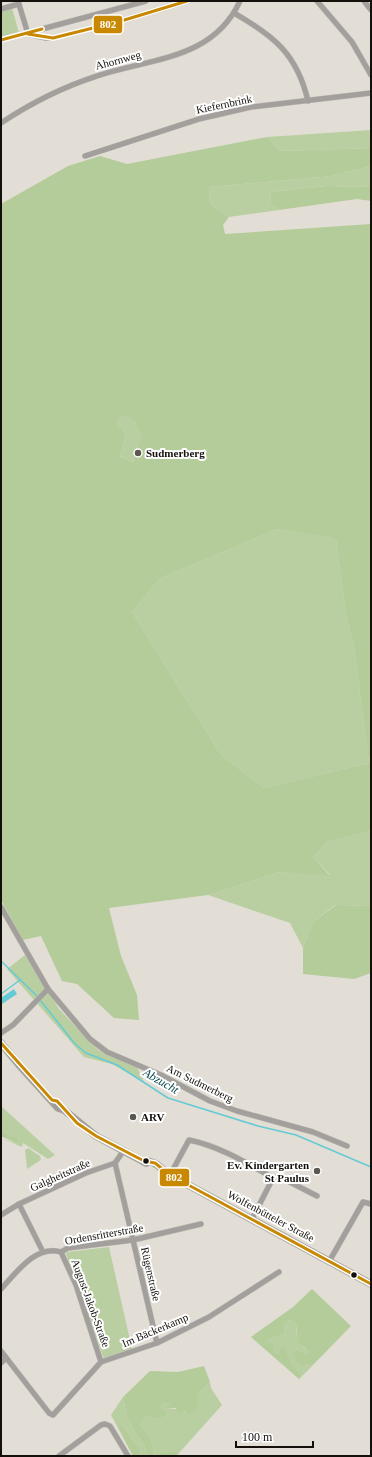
<svg xmlns="http://www.w3.org/2000/svg" width="372" height="1457" viewBox="0 0 372 1457" font-family="Georgia,serif">
<style>
.green{fill:#bacfa1}
.forest{fill:#b4cb9a;fill-rule:evenodd}
.water{fill:#64cad4}
.lines{fill:none;stroke-linecap:round;stroke-linejoin:round}
.stream{stroke:#64cad4;stroke-width:1.5}
.minor-casing{stroke:#c0bcb6;stroke-width:6}
.secondary-casing{stroke:#c0bcb6;stroke-width:8}
.minor{stroke:#a29f9c;stroke-width:5}
.secondary{stroke:#a19e9a;stroke-width:7}
.bus-1-casing{stroke:#fff;stroke-width:6}
.bus-1{stroke:#c98802;stroke-width:3}
.poi-dot{fill:#5b5852;stroke:#fff;stroke-width:1.5}
.bus-dot{fill:#13100b;stroke:#fff;stroke-width:1.5}
.labels{text-anchor:middle;dominant-baseline:central;stroke-width:4;stroke-linejoin:round;paint-order:stroke}
.street-label{font-size:11px;fill:#13100b;stroke:#fff}
.poi-label{font-size:11px;font-weight:bold;fill:#13100b;stroke:#fff;text-anchor:start}
.water-label{font-size:12px;font-style:italic;fill:#04454d;stroke:#fff}
.line-badge{stroke:#fff;stroke-width:1.5}
.badge-label{font-size:11px;text-anchor:middle;font-weight:bold;fill:#fff}
</style>
<rect width="100%" height="100%" fill="#e2ded5"/>
<g class="green">
<path d="M12 8 19 33 1 38V11Z"/>
<path d="M371 130V148L279 151 267 137Z"/>
<path d="M371 166V187L327 186 271 192 270 204 279 210 229 217 210 204 209 187 332 176Z"/>
<path d="M125 416 135 422 141 437 133 462 120 457 126 434 117 424 119 418Z"/>
<path d="M277 529 334 538 336 540 346 615 354 646 369 763 264 788 221 755 132 612 159 579Z"/>
<path d="M371 831V906L335 905 313 922 303 948 290 923 208 895 280 872 330 875 313 857 327 842Z"/>
<path d="M25 955 59 1009 98 1050 137 1067 144 1082 112 1064 84 1057 7 969Z"/>
<path d="M1 1106 55 1155 48 1159 23 1143 22 1147 1 1138 18 1144 20 1139 1 1131Z"/>
<path d="M28 1148 40 1156 41 1160 27 1169 25 1150Z"/>
<path d="M109 1247 132 1349 104 1359 66 1254 67 1252Z"/>
<path d="M290 1320 296 1324C296 1335 298 1345 308 1351L302 1366 313 1365 302 1376 292 1364 285 1347 279 1354 273 1351 265 1340 285 1333 284 1325Z"/>
<path d="M210 1382 211 1388 222 1405 179 1453 169 1451 154 1455 151 1439 140 1425 143 1418 146 1414 158 1419V1407L163 1402 172 1403 167 1408 185 1410 188 1416 197 1395Z"/>
<path d="M123 1397C125 1407 126 1416 131 1425 137 1436 145 1443 148 1456H141L140 1450 123 1426H117L111 1415Z"/>
</g>
<g class="forest">
<path d="M267 137 279 151 371 148V166L332 176 209 187 210 204 229 217 223 225 225 234 371 224V831L327 842 313 857 330 876 280 872 208 895 109 908 121 956 137 995 139 1020 114 1018 77 984 62 981 41 936 23 940 1 900V204L68 166 100 156 127 164ZM125 416 135 422 141 437 133 462 120 457 126 434 117 424 119 418ZM277 529 333 538 336 540 346 615 354 646 369 763 264 788 221 755 132 612 159 579Z"/>
<path d="M327 186 371 187V201L357 199 279 210 270 204 271 192Z"/>
<path d="M336 905 371 906V973L354 979 303 974V948L313 922Z"/>
<path d="M1 1131 20 1139 18 1144 1 1136Z"/>
<path d="M312 1289 351 1326 313 1365 302 1366 295 1359 294 1350 307 1354 308 1351 298 1342 296 1324 290 1320 284 1325 285 1333 266 1340 267 1343H274L273 1351 279 1354 281 1347H285L292 1364 302 1376 299 1379 251 1337 293 1307Z"/>
<path d="M204 1366 210 1382 197 1395 199 1405 188 1416 185 1410 178 1413 176 1408H166L171 1404 163 1402V1404L158 1407 166 1412V1415L158 1419 146 1415 140 1425 151 1439 154 1455 169 1451 179 1453 177 1456H148C145 1443 137 1436 131 1425 126 1416 125 1407 123 1397L150 1371 178 1372Z"/>
<path d="M117 1426H123L140 1450 141 1456H133Z"/>
</g>
<path class="water" d="M14 989 17 994 2 1004 1 998Z"/>
<g class="lines">
<g class="stream">
<path d="M1 961 38 997"/>
<path d="M1 994 20 980"/>
<path d="M40 1000 75 1044 86 1053 117 1065 168 1098 258 1126 296 1135 371 1167"/>
</g>
<g class="minor-casing">
<g id="minor">
<path d="M18 1 28 34"/>
<path d="M317 1 352 42 371 75"/>
<path d="M364 1 371 10"/>
<path d="M1 9 19 4"/>
<path d="M234 13C274 36 297 54 308 101"/>
<path d="M28 34 46 38H53L121 21 187 1"/>
<path d="M1 40 146 1"/>
<path d="M1 123C31 103 63 87 97 76 151 58 213 60 240 1"/>
<path d="M85 156 199 119 251 107 371 93"/>
<path d="M1 907 48 989 13 1025 1 1033"/>
<path d="M48 989 90 1039 107 1052 161 1075 210 1101 237 1111 313 1132 347 1146"/>
<path d="M115 1163 157 1343"/>
<path d="M170 1175 189 1140C219 1146 247 1163 273 1178L252 1219"/>
<path d="M273 1178 278 1176 317 1196"/>
<path d="M19 1204 43 1252"/>
<path d="M1 1215 19 1204 86 1173 115 1163 124 1150"/>
<path d="M61 1252 76 1285 101 1362"/>
<path d="M330 1260 363 1202 371 1204"/>
<path d="M1 1289C16 1273 36 1244 61 1252L68 1248 133 1240 201 1224"/>
<path d="M1 1351 49 1413 53 1415 101 1362 157 1343 209 1317 279 1272"/>
<path d="M1 1363 6 1358"/>
<path d="M59 1456 101 1425 105 1424 110 1426 128 1456"/>
</g>
</g>
<g class="secondary-casing">
<g id="secondary">
<path d="M1 1043 20 1066 58 1108 64 1110 96 1136 146 1163"/>
<path d="M144 1161C155 1160 161 1169 170 1175L371 1284"/>
</g>
</g>
<use href="#minor" class="minor"/>
<use href="#secondary" class="secondary"/>
<g class="bus-1-casing">
<g id="bus-1">
<path d="M28 34 53 38 121 21 187 1"/>
<path d="M1 40 42 29"/>
<path d="M1 1043 52 1100 57 1101 77 1123 96 1136 144 1161 155 1163 170 1175 371 1284"/>
</g>
</g>
<use href="#bus-1" class="bus-1"/>
</g>
<g class="poi-dot">
<circle cx="138" cy="453" r="4"/>
<circle cx="133" cy="1117" r="4"/>
<circle cx="317" cy="1171" r="4"/>
</g>
<g class="bus-dot">
<circle cx="146" cy="1161" r="3.5"/>
<circle cx="354" cy="1275" r="3.5"/>
</g>
<g class="labels">
<g class="street-label">
<text transform="translate(118 60) rotate(-15)">Ahornweg</text>
<text transform="translate(224 104) rotate(-12)">Kiefernbrink</text>
<text transform="translate(200 1083) rotate(26)">Am Sudmerberg</text>
<text transform="translate(60 1175) rotate(-24)">Galgheitstraße</text>
<text transform="translate(271 1216) rotate(28)">Wolfenbütteler Straße</text>
<text transform="translate(104 1234) rotate(-10)">Ordensritterstraße</text>
<text transform="translate(151 1274) rotate(77)">Rügenstraße</text>
<text transform="translate(91 1303) rotate(70)">August-Jakob-Straße</text>
<text transform="translate(155 1330) rotate(-23)">Im Bäckerkamp</text>
</g>
<g class="poi-label">
<text x="146" y="453">Sudmerberg</text>
<text x="141" y="1117">ARV</text>
<text x="309" y="1165" text-anchor="end">Ev. Kindergarten<tspan x="309" dy="13">St Paulus</tspan></text>
</g>
<g class="water-label">
<text transform="translate(161 1081) rotate(30)">Abzucht</text>
</g>
</g>
<g class="line-badge">
<rect x="93" y="15" width="30" height="19" rx="4" fill="#c98802"/>
<rect x="159" y="1168" width="31" height="19" rx="4" fill="#c98802"/>
</g>
<g class="badge-label">
<text x="108" y="28">802</text>
<text x="174" y="1181">802</text>
</g>
<rect width="372" height="1457" fill="none" stroke="#13100b" stroke-width="4"/>
<path d="M236 1441v6h77v-6" fill="none" stroke="#13100b" stroke-width="2"/>
<text x="242" y="1441" font-size="12" fill="#13100b" stroke="#ffffff" stroke-width="3" paint-order="stroke">100 m</text>
</svg>
